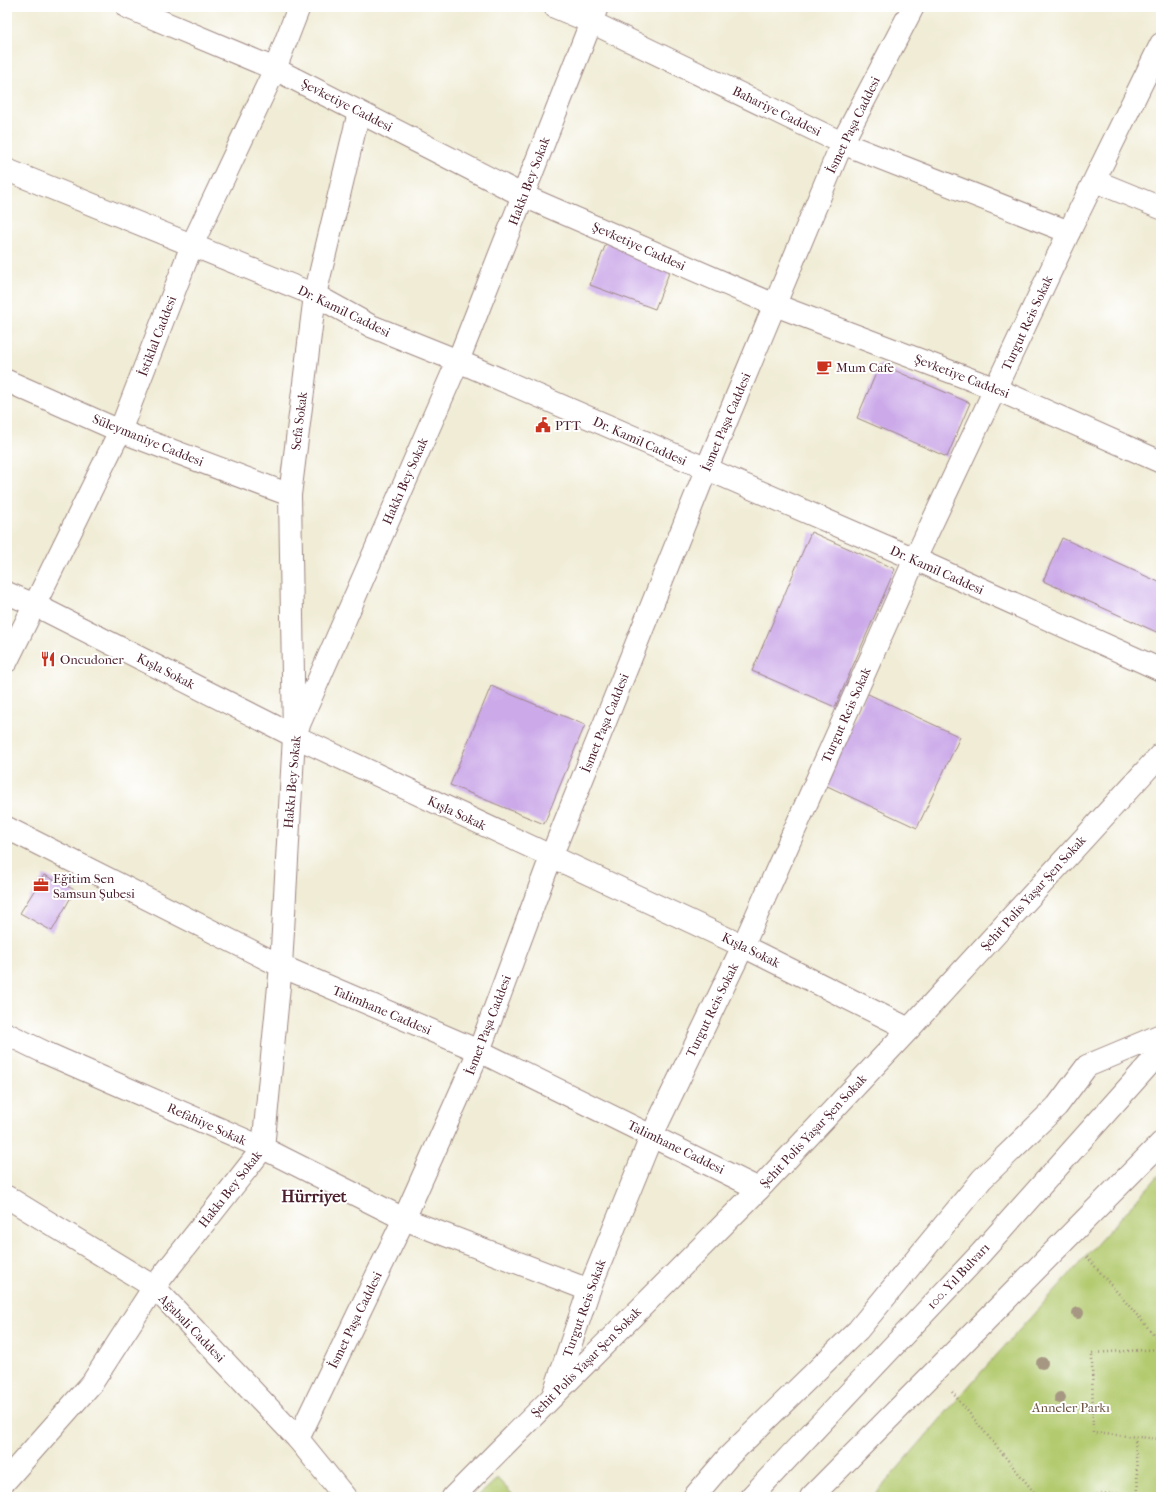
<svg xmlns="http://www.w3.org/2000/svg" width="1168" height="1504" viewBox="0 0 1168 1504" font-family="'IM FELL French Canon',serif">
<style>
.green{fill:#b3ca6e;stroke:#7e744c}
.building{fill:#ccaae9}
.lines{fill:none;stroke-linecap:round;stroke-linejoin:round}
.street-casing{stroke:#9d8680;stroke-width:24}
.secondary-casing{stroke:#9d8680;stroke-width:24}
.primary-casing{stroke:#9d8680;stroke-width:24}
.path{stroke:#9d8680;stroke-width:2.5;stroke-dasharray:1 3;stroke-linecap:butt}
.street{stroke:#fff;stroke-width:22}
.secondary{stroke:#fff;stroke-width:22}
.primary{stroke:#fff;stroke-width:22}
.tree{fill:#a69782}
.labels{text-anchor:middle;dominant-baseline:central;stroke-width:4;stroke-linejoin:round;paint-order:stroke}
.street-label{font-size:13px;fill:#4a1f2b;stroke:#fff}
.poi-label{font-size:13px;fill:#4a1f2b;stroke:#fff;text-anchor:start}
.park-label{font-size:13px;fill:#6a523f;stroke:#fff}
.district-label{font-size:17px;font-weight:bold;fill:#4a1f2b;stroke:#fff}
</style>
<rect width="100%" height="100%" fill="#fff"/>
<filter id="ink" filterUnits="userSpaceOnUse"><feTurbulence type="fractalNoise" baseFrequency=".025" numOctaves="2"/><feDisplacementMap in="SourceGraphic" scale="8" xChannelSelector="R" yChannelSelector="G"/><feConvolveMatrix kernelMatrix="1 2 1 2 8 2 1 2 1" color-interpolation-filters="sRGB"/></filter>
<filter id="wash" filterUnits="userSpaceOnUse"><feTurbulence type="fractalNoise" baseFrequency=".012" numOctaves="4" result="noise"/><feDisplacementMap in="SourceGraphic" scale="16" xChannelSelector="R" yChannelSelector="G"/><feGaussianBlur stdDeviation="0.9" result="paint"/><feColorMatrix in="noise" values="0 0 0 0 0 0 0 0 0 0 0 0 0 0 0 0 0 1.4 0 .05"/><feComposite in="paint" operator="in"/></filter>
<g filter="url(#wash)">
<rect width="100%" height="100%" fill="#f0ecd5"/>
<g class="green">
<path d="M1161 1173V1497H873L975 1379Z"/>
<path d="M497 1478 515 1497H477L497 1479Z"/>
</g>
<g id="blocks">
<g class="building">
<path d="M607 241 672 265 655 309 590 285Z"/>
<path d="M880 364 970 403 947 457 857 418Z"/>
<path d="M811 532 895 569 835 707 752 671Z"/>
<path d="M1062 538 1161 583V634L1043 581Z"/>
<path d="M491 686 585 725 544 824 450 785Z"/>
<path d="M866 693 960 737 917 828 823 784Z"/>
<path d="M44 875 75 890 52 931 20 913Z"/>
</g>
</g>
</g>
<g filter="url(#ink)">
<use href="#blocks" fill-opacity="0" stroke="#9d8680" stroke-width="1"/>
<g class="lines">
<g class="street-casing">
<g id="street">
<path d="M555 7 591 22 842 143 1069 232"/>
<path d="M1095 181 1161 208"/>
<path d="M7 381 120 431 290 495"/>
<path d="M7 593 35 605 294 736 743 946 909 1029"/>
<path d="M7 661 120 431 192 245 275 69 299 7"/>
<path d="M294 736 290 495 315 295 359 112"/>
<path d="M7 828 281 966 479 1051 759 1189"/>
<path d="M7 1034 46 1053 263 1148 404 1219 589 1290"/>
<path d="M7 1197 154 1287 298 1439 345 1497"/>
<path d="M553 1396 589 1290 652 1135 743 946 915 559 1069 232 1161 44"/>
<path d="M453 1497 759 1189 909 1029 1161 754"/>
</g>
</g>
<g class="secondary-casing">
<g id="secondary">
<path d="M127 7 275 69 524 196 775 305 996 389 1161 462"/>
<path d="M7 170 315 295 371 326 458 361 915 559 1161 670"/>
<path d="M298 1439 404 1219 479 1051 551 857 706 470 842 143 913 7"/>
<path d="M7 1479 92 1383 154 1287 263 1148 281 966 294 736 458 361 597 7"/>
</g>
</g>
<g class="primary-casing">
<g id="primary">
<path d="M694 1497 728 1457 858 1330 982 1179 1057 1106 1087 1066 1161 1035"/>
<path d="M751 1497 981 1253 1161 1051"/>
<path d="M811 1497 1161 1143"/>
</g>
</g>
<g class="path">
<path d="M1087 1257 1161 1343"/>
<path d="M1161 1349 1092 1353 1093 1433 1161 1439"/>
<path d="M952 1392 1038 1497"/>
<path d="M1094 1497 1098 1494 1138 1493 1135 1438"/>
</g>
<use href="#street" class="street"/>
<use href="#secondary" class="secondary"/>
<use href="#primary" class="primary"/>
</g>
<g class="tree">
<circle cx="1078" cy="1313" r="6"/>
<circle cx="1042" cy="1363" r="6"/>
<circle cx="1060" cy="1398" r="6"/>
</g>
</g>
<defs>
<g id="cafe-bare" transform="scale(1.2)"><path d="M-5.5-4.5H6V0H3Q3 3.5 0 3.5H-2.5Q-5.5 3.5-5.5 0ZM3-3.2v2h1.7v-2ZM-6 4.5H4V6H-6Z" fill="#c8321e" stroke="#fff" stroke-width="2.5" paint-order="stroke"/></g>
<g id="civic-bare" transform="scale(1.2)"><path d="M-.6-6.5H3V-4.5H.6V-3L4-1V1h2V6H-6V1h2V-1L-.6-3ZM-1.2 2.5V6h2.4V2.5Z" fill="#c8321e" stroke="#fff" stroke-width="2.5" paint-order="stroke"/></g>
<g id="restaurant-bare" transform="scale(1.2)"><path d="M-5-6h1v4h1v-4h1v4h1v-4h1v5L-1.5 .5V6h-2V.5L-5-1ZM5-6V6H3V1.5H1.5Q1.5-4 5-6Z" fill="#c8321e" stroke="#fff" stroke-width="2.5" paint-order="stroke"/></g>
<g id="office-bare" transform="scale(1.2)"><path d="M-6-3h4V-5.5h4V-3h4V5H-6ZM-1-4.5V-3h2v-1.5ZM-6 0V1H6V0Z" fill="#c8321e" stroke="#fff" stroke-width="2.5" paint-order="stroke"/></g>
</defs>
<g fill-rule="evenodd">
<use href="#cafe-bare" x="824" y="367"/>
<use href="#civic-bare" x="543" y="425"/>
<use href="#restaurant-bare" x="48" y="659"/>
<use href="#office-bare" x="41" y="885"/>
</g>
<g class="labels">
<g class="street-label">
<text transform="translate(347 105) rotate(27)">Şevketiye Caddesi</text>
<text transform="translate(777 111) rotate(26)">Bahariye Caddesi</text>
<text transform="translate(853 125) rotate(-64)">İsmet Paşa Caddesi</text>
<text transform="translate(529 181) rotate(-69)">Hakkı Bey Sokak</text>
<text transform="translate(639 246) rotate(24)">Şevketiye Caddesi</text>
<text transform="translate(344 311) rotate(26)">Dr. Kamil Caddesi</text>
<text transform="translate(1027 323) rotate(-65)">Turgut Reis Sokak</text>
<text transform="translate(157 336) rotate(-69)">İstiklal Caddesi</text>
<text transform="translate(962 376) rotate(21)">Şevketiye Caddesi</text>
<text transform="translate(299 421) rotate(-83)">Sefa Sokak</text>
<text transform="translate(726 422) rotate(-67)">İsmet Paşa Caddesi</text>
<text transform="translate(148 440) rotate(22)">Süleymaniye Caddesi</text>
<text transform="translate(640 441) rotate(24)">Dr. Kamil Caddesi</text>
<text transform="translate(405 481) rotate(-66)">Hakkı Bey Sokak</text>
<text transform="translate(937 570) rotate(24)">Dr. Kamil Caddesi</text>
<text transform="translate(166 671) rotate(27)">Kışla Sokak</text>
<text transform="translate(846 715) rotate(-66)">Turgut Reis Sokak</text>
<text transform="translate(605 723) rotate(-68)">İsmet Paşa Caddesi</text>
<text transform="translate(292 782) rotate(-85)">Hakkı Bey Sokak</text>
<text transform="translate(457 813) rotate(25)">Kışla Sokak</text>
<text transform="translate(1033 893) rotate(-48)">Şehit Polis Yaşar Şen Sokak</text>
<text transform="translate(751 950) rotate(26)">Kışla Sokak</text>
<text transform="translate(382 1010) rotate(23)">Talimhane Caddesi</text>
<text transform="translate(712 1010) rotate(-64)">Turgut Reis Sokak</text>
<text transform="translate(488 1025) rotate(-69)">İsmet Paşa Caddesi</text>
<text transform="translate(207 1124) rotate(24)">Refahiye Sokak</text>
<text transform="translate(813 1131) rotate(-47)">Şehit Polis Yaşar Şen Sokak</text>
<text transform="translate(676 1147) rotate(26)">Talimhane Caddesi</text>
<text transform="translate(230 1189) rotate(-52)">Hakkı Bey Sokak</text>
<text transform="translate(958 1276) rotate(-47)">100. Yıl Bulvarı</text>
<text transform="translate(584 1308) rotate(-70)">Turgut Reis Sokak</text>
<text transform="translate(355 1320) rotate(-64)">İsmet Paşa Caddesi</text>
<text transform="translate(192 1328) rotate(46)">Ağabali Caddesi</text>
<text transform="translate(586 1362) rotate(-45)">Şehit Polis Yaşar Şen Sokak</text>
</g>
<g class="poi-label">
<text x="836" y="367">Mum Cafe</text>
<text x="555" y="425">PTT</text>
<text x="60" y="659">Oncudoner</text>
<text x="53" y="878">Eğitim Sen<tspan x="53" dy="15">Samsun Şubesi</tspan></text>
</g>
<g class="park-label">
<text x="1071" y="1407">Anneler Parkı</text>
</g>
<g class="district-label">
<text x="314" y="1196">Hürriyet</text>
</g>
</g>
<rect width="1168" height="1504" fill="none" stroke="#fff" stroke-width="24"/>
</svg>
